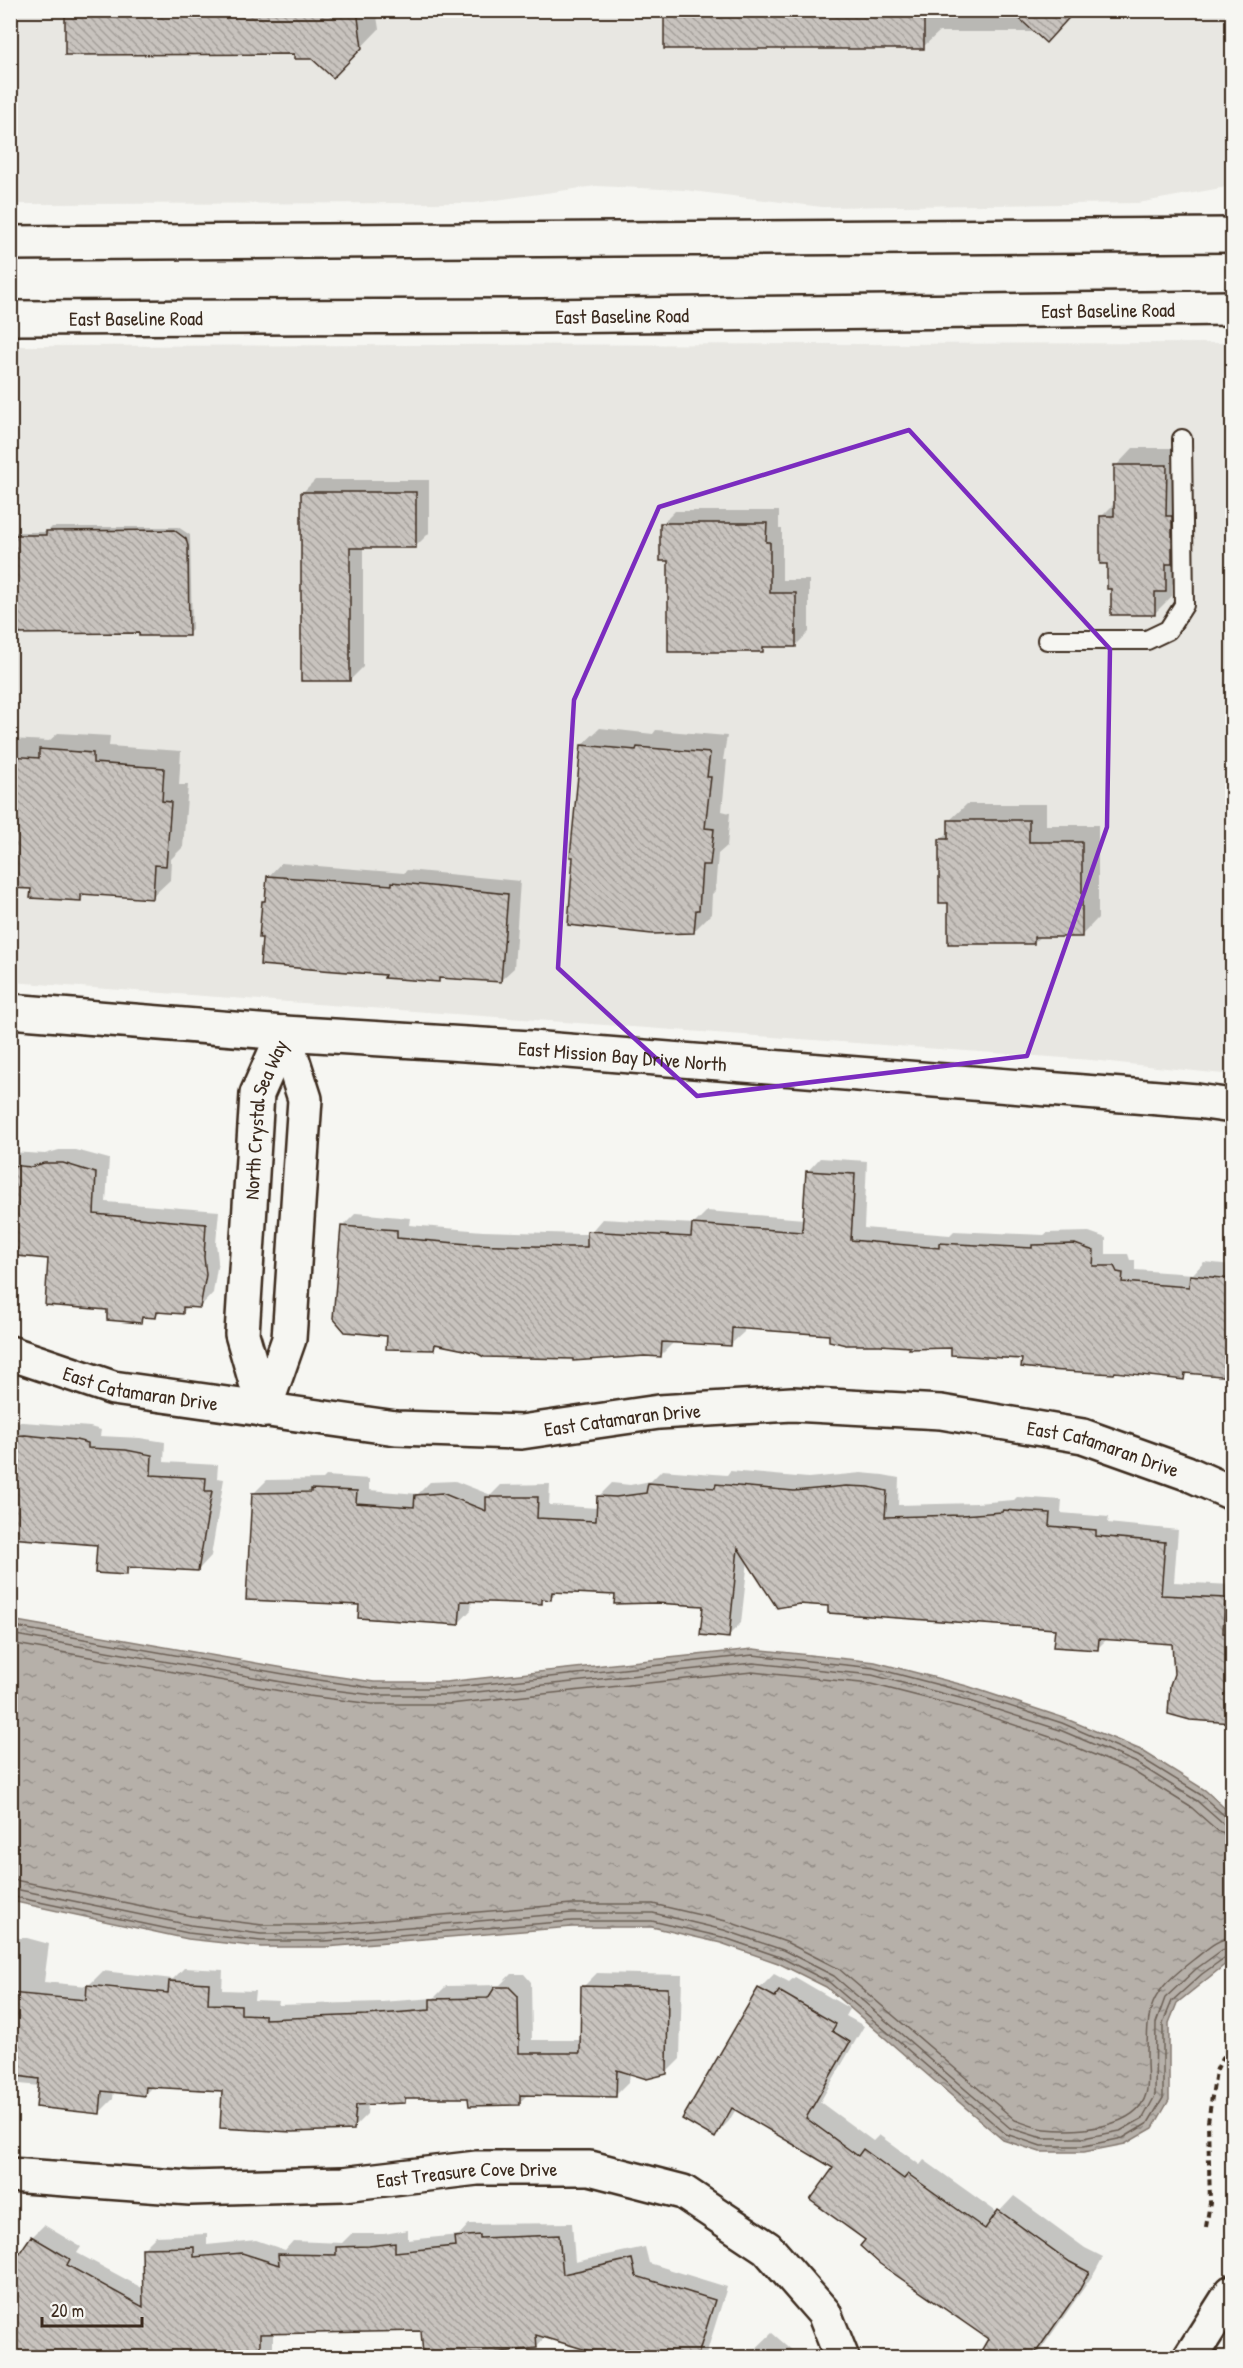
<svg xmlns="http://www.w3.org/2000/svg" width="1243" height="2368" viewBox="0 0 1243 2368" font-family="'Patrick Hand',sans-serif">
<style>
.built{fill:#e8e7e2}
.water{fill:url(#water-ripples);stroke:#857a71;stroke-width:1.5}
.shadow{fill:#0003}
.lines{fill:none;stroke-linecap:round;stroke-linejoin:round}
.shore{stroke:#6c6056;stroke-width:1.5}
.building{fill:url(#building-back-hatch);stroke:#3b2a1e;stroke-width:1.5}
.service-casing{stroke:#3b2a1e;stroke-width:22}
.minor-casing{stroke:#3b2a1e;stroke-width:38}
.tertiary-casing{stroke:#3b2a1e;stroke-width:38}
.secondary-casing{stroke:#3b2a1e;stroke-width:38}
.primary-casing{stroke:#3b2a1e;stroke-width:38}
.path{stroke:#3b2a1e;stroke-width:4;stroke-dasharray:6 4.5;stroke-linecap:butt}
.service{stroke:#f6f6f2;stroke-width:18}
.minor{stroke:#f6f6f2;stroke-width:33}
.tertiary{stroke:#f6f6f2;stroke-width:33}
.secondary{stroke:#f6f6f2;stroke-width:33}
.primary{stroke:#f6f6f2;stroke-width:33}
.marked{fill:none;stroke:#7b2cbf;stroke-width:4.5;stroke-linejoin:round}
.labels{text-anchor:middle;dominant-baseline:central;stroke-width:4.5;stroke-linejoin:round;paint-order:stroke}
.street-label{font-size:20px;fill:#3b2a1e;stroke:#f6f6f2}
</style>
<defs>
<pattern id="water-ripples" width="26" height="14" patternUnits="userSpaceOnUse" patternTransform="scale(1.5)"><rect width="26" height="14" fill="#b6b0a9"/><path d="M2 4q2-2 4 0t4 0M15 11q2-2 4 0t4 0" fill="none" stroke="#958f89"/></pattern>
<pattern id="building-back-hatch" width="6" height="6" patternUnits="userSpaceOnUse" patternTransform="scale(1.5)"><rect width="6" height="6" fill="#c8c3be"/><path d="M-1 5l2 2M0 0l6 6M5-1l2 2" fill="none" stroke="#a49f9a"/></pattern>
</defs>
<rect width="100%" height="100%" fill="#f6f6f2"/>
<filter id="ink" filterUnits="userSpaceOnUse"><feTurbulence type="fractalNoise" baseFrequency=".0167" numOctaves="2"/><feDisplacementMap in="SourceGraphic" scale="12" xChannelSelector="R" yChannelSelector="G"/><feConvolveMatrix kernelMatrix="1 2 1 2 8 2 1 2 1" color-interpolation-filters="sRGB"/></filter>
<g filter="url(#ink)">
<g class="built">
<path d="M10 11H1232V186L1138 203 822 207 684 190 596 186 475 203 11 204Z"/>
<path d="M1232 343V1075L1091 1060 11 982 10 346Z"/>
</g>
<path class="water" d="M11 1620 313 1673 374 1682H446L753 1649 875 1662 967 1686 1064 1718 1141 1750 1205 1790 1232 1815V1959L1177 2003 1169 2023V2100L1153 2128 1125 2144 1084 2152H1040L1003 2140 826 1987 778 1963 721 1943 652 1927H572L325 1947H261L188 1939 11 1901Z"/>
<g class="shadow">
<path d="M67 10H376L379 29 350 59 313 57Z"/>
<path d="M665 10H1075L1036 32H939L923 47Z"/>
<path d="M1133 448H1183V573L1172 584V596L1155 613 1113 587 1101 517 1116 502V466Z"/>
<path d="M315 480H429V533L416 546H363V667L350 680 302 493Z"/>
<path d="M675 511H779V529H782V580H809V632L795 646H766L762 650 669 559 662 524Z"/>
<path d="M52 527H178L190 535 192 630 188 634 140 632 20 633 10 635V532H47Z"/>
<path d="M600 728 653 734 656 730 727 736 723 760H727L722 811 730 813 727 846 718 854 715 891 712 894 711 914 693 932 582 745Z"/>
<path d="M58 733 110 736 109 746 181 751 179 785H188L183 847 171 859 170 880 152 897 87 893 80 900 32 887 10 886V739L49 741Z"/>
<path d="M967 804H1046V825H1098V918L1081 936H1041L1033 943 949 902 941 840 949 831V821Z"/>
<path d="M281 863 404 873 407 870 520 881 514 968 500 981 442 977 438 980 386 974 264 937 263 901 267 898 268 877Z"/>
<path d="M59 1150H76L109 1159 106 1202 219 1211 216 1243 218 1261 213 1293 200 1307 189 1306 182 1313 161 1311 156 1317 146 1316 141 1321 109 1309 49 1258 10 1246V1152L45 1154Z"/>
<path d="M820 1158 867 1161 864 1228 950 1235 954 1231 1044 1235 1047 1233 1089 1232 1106 1238V1254H1128L1130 1260H1135V1270L1193 1274 1204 1262 1232 1265V1376L1189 1372 1183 1378 952 1346 911 1345 831 1334 744 1328V1332L730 1345 674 1342 660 1356 575 1357 475 1351 439 1343 434 1349 388 1335 342 1227 356 1213 410 1218 409 1225 483 1231 580 1234H589L602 1219 694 1224 707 1211 804 1219 807 1172Z"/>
<path d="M10 1421 90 1427 101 1430 100 1436 140 1438 165 1442 164 1462 218 1465 217 1478 224 1479 211 1556 198 1570 133 1566 126 1573 98 1544 10 1536Z"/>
<path d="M662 1470 727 1475 730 1471 808 1478 861 1473 883 1475 899 1478 898 1505 976 1503 1014 1500 1017 1497 1062 1500 1061 1513 1109 1517 1108 1523 1178 1530 1174 1582 1232 1585V1721L1176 1674 1173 1643 1108 1638 1097 1649 1056 1627 830 1604 748 1560 741 1623 728 1636 705 1605 616 1593 559 1590 551 1598H546L541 1603 472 1600 471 1610 458 1624 361 1604 254 1493 267 1480 323 1479 326 1476 369 1479V1490L418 1494 430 1482 455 1481 491 1495 501 1485 550 1484 549 1505 598 1508 599 1496 612 1483 630 1485 651 1481Z"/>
<path d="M10 1938H27L49 1944 44 1982 88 1986 103 1971 173 1979 184 1968 223 1970 222 1990 255 1991 254 2000 279 2001 278 2005 382 2002 434 1998 446 1986 500 1985 511 1974H524L531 1982 532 2040H581L583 1987 597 1973 682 1975 680 2059 666 2073 630 2072 629 2082 615 2096 528 2094 519 2103 470 2096H410L405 2101 368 2103 367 2114 353 2128 224 2089 153 2086 145 2094 114 2090 113 2099 99 2113 40 2086 10 2083Z"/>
<path d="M774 1974 789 1982 795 1977 850 2009 846 2016 864 2026 820 2102 873 2141 879 2135 920 2165 924 2160 998 2213 1014 2196 1085 2248 1103 2257 1095 2272 1035 2358H978L990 2338 867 2239 835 2168 736 2109 729 2121 714 2136 759 1989Z"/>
<path d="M572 2223 575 2262 645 2247 649 2263 727 2287 705 2358H600L594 2351 546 2336 536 2347 423 2329 273 2333V2358H145L113 2353H10V2254L20 2256 32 2237 44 2225 81 2247 77 2253 144 2289 143 2249 156 2236 207 2234V2245L256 2240 285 2250 293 2241 342 2243 351 2234H384L408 2230V2240L459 2235 469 2224Z"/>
<path d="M772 2333 801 2358H746Z"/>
</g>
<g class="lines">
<g class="shore">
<path d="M10 1626 312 1679 373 1688H447L753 1655 874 1668 966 1692 1062 1723 1138 1756 1201 1795 1226 1817 1232 1819"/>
<path d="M10 1634 310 1687 373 1695H448L753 1663 872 1675 964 1699 1060 1730 1135 1762 1197 1801 1223 1824 1232 1826"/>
<path d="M10 1643 309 1696 372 1704H449L752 1672 871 1684 961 1707 1056 1739 1131 1770 1192 1808 1218 1831 1232 1835"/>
<path d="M10 1879 191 1916 262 1925H324L572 1904H653L726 1921 786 1942 839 1969 1015 2120C1024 2123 1035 2128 1045 2129 1075 2132 1137 2129 1146 2094 1149 2084 1147 2071 1147 2061 1147 2006 1148 1995 1193 1960 1205 1951 1217 1938 1232 1938"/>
<path d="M10 1888 190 1925 261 1934H325L572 1913H653L724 1930 783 1950 834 1976 1010 2128 1042 2138H1083L1120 2131 1143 2118 1155 2096 1156 2023 1165 1998 1196 1969 1222 1950 1232 1947"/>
<path d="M10 1896 188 1933 261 1941H325L572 1921H652L722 1937 780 1957 829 1982 1006 2134 1041 2146H1084L1123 2138 1148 2123 1163 2098V2023L1172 2001 1202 1974 1227 1956 1232 1954"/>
</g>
</g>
<g class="building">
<path d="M65 10H357L362 48 333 78 312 59H294V54L65 55Z"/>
<rect x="664" y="10" width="260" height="39"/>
<path d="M1010 10H1076L1046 43Z"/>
<path d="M1114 465H1167L1166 516H1172V564H1166V592H1155V615H1111V589H1107V564H1100V516H1114Z"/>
<path d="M301 492H416V548H350V681H301Z"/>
<path d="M660 523H767L766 542H770V593H796V647H763V652H668V561H660Z"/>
<path d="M174 530 186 539 188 546 189 636H139V633L10 634V535H46V531Z"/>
<path d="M581 745 636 750 637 747 710 753 707 777H711L705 828 714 829 710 865H702L699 910H696L694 933 652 934 568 925 573 857H570Z"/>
<path d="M39 749 93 753V763L164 768 162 801 171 802 166 866 155 865 153 899 81 894V901L30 898 31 889 10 888V756L39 758Z"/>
<path d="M948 820H1029V842H1082V937H1034V944H948V903H939V839H948Z"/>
<path d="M267 876 392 885V882L508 894 501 982 439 978V982L384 978 385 975 260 965 262 938H259L262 901H265Z"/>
<path d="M44 1163H63L96 1173 94 1214 206 1224 204 1257 206 1275 200 1308 183 1307V1314L157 1312 156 1318 142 1317 141 1323 107 1320V1310L45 1305 48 1259 17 1256V1248L10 1247V1165L31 1167Z"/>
<path d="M806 1171 855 1174 851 1240 939 1248V1243L1032 1248V1245L1075 1244 1094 1251 1093 1266H1114L1117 1272 1123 1273 1122 1282 1189 1287 1190 1275 1233 1279V1377L1185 1373 1184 1380 1115 1372 1114 1374 1048 1370 1021 1367 1022 1359 951 1355V1348L909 1349 910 1347 880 1345H846L829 1341V1335L732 1328 731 1346 662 1342 661 1357 645 1356 573 1361V1359L484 1357 474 1352 435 1344 434 1350 386 1349 387 1336 345 1332 333 1318 341 1226 397 1230V1238L469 1244 566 1247H587V1231L691 1237 692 1224 802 1232Z"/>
<path d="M25 1435 76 1440 88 1443V1448L126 1450 152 1455 151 1475 206 1478 205 1491H212L198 1571 127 1567V1575L95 1573 97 1545 10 1538V1436Z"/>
<path d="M648 1483 715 1488 716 1484 794 1491 846 1486 869 1487 887 1491 885 1517 962 1515 1002 1512 1003 1510 1050 1513 1049 1526 1096 1530V1536L1165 1542 1161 1595 1225 1598 1223 1633 1233 1634V1723L1190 1720 1168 1714 1170 1685 1174 1674 1172 1644 1099 1639 1098 1650 1053 1647 1055 1629 828 1613V1606L799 1604 777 1608 738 1548 729 1638 700 1635 703 1606 656 1603 614 1604 615 1595 552 1592 551 1600 542 1599V1604L461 1601 459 1625 358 1618 359 1605 246 1600 252 1493 311 1492V1489L357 1491 356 1503 414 1507 415 1495 442 1493 486 1511V1497H538L537 1518 596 1521 597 1496 616 1497 646 1493Z"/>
<path d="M169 1981 209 1983 208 2004 241 2005V2014L265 2015V2019L367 2015 430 2010V1999L488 1998 495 1987H509L518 1996 519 2053H580L581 1986 668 1988 667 2074 647 2079 617 2070 616 2097 520 2095V2105L469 2106 468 2098H405V2103L356 2105 354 2130 292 2132 220 2128 222 2091 146 2087 145 2096 102 2091 100 2114 36 2107 39 2079 10 2075V1993L86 2000 87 1985 168 1993Z"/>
<path d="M758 1988 775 1997 779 1991 836 2024 832 2031 850 2042 806 2118 858 2156 863 2149 904 2179 908 2174 985 2229 998 2210 1070 2262 1089 2272 1080 2289 1032 2358H977L988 2339 880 2264 860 2246 865 2240 810 2200 833 2168 732 2108 715 2138 682 2119Z"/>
<path d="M480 2235V2238L559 2235 563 2274 632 2259 636 2276 715 2300 697 2358H598L593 2352 536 2335 537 2348 486 2354H423L421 2331 260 2334V2358H17L10 2355V2267L31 2236 70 2259 67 2265 143 2307 142 2248 194 2247V2257L242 2253 279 2265 278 2254 336 2255V2247L369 2246 395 2243V2252L455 2246 454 2237Z"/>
</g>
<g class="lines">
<g class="service-casing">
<path id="service" d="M1047 640H1147L1168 630 1184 605 1182 439"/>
</g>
<g class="minor-casing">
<g id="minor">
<path id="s1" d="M10 1353 113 1388 396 1428 521 1432 659 1412 792 1404 941 1412 1083 1436 1187 1473 1232 1493"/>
<path id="s2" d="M264 1410 242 1334 257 1094 284 1033"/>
<path d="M264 1410 289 1339 305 1099 284 1033"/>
<path id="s3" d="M10 2175 190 2188 343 2184 477 2168H590L683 2192 767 2248 824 2313 842 2358"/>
</g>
</g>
<g class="tertiary-casing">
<g id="tertiary">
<path id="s4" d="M10 1011 284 1033 531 1048 1197 1101 1232 1106"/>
</g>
</g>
<g class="secondary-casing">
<path id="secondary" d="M1190 2358 1232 2292"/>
</g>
<g class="primary-casing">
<g id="primary">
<path d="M10 243 1232 235"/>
<path id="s5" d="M10 318 541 316 1232 308"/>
</g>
</g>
<path class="path" d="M1206 2227 1210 2203 1208 2122 1216 2071 1232 2037"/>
<use href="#service" class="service"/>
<use href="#minor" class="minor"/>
<use href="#tertiary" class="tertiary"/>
<use href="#secondary" class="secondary"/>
<use href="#primary" class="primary"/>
</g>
</g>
<path class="marked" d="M909 430 1110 649 1107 827 1027 1056 697 1096 558 968 574 700 659 507Z"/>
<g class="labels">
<g class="street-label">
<text stroke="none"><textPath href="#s5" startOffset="1098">East Baseline Road</textPath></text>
<text stroke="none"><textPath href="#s5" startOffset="612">East Baseline Road</textPath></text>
<text stroke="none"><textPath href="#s5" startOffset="126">East Baseline Road</textPath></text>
<text stroke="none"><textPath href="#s4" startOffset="614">East Mission Bay Drive North</textPath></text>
<text stroke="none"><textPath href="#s2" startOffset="296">North Crystal Sea Way</textPath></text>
<text stroke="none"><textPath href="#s1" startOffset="136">East Catamaran Drive</textPath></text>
<text stroke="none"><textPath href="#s1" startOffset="622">East Catamaran Drive</textPath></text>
<text stroke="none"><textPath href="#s1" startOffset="1108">East Catamaran Drive</textPath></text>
<text stroke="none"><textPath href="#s3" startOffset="458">East Treasure Cove Drive</textPath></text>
</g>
</g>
<rect width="1243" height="2368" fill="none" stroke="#f6f6f2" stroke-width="36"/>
<rect x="18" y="18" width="1207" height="2332" fill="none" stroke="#3b2a1e" stroke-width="2" filter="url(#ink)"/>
<path d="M42 2317v9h100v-9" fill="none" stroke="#3b2a1e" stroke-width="3"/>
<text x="51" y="2317" font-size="18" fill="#3b2a1e" stroke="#f6f6f2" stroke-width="4.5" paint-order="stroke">20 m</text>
</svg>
